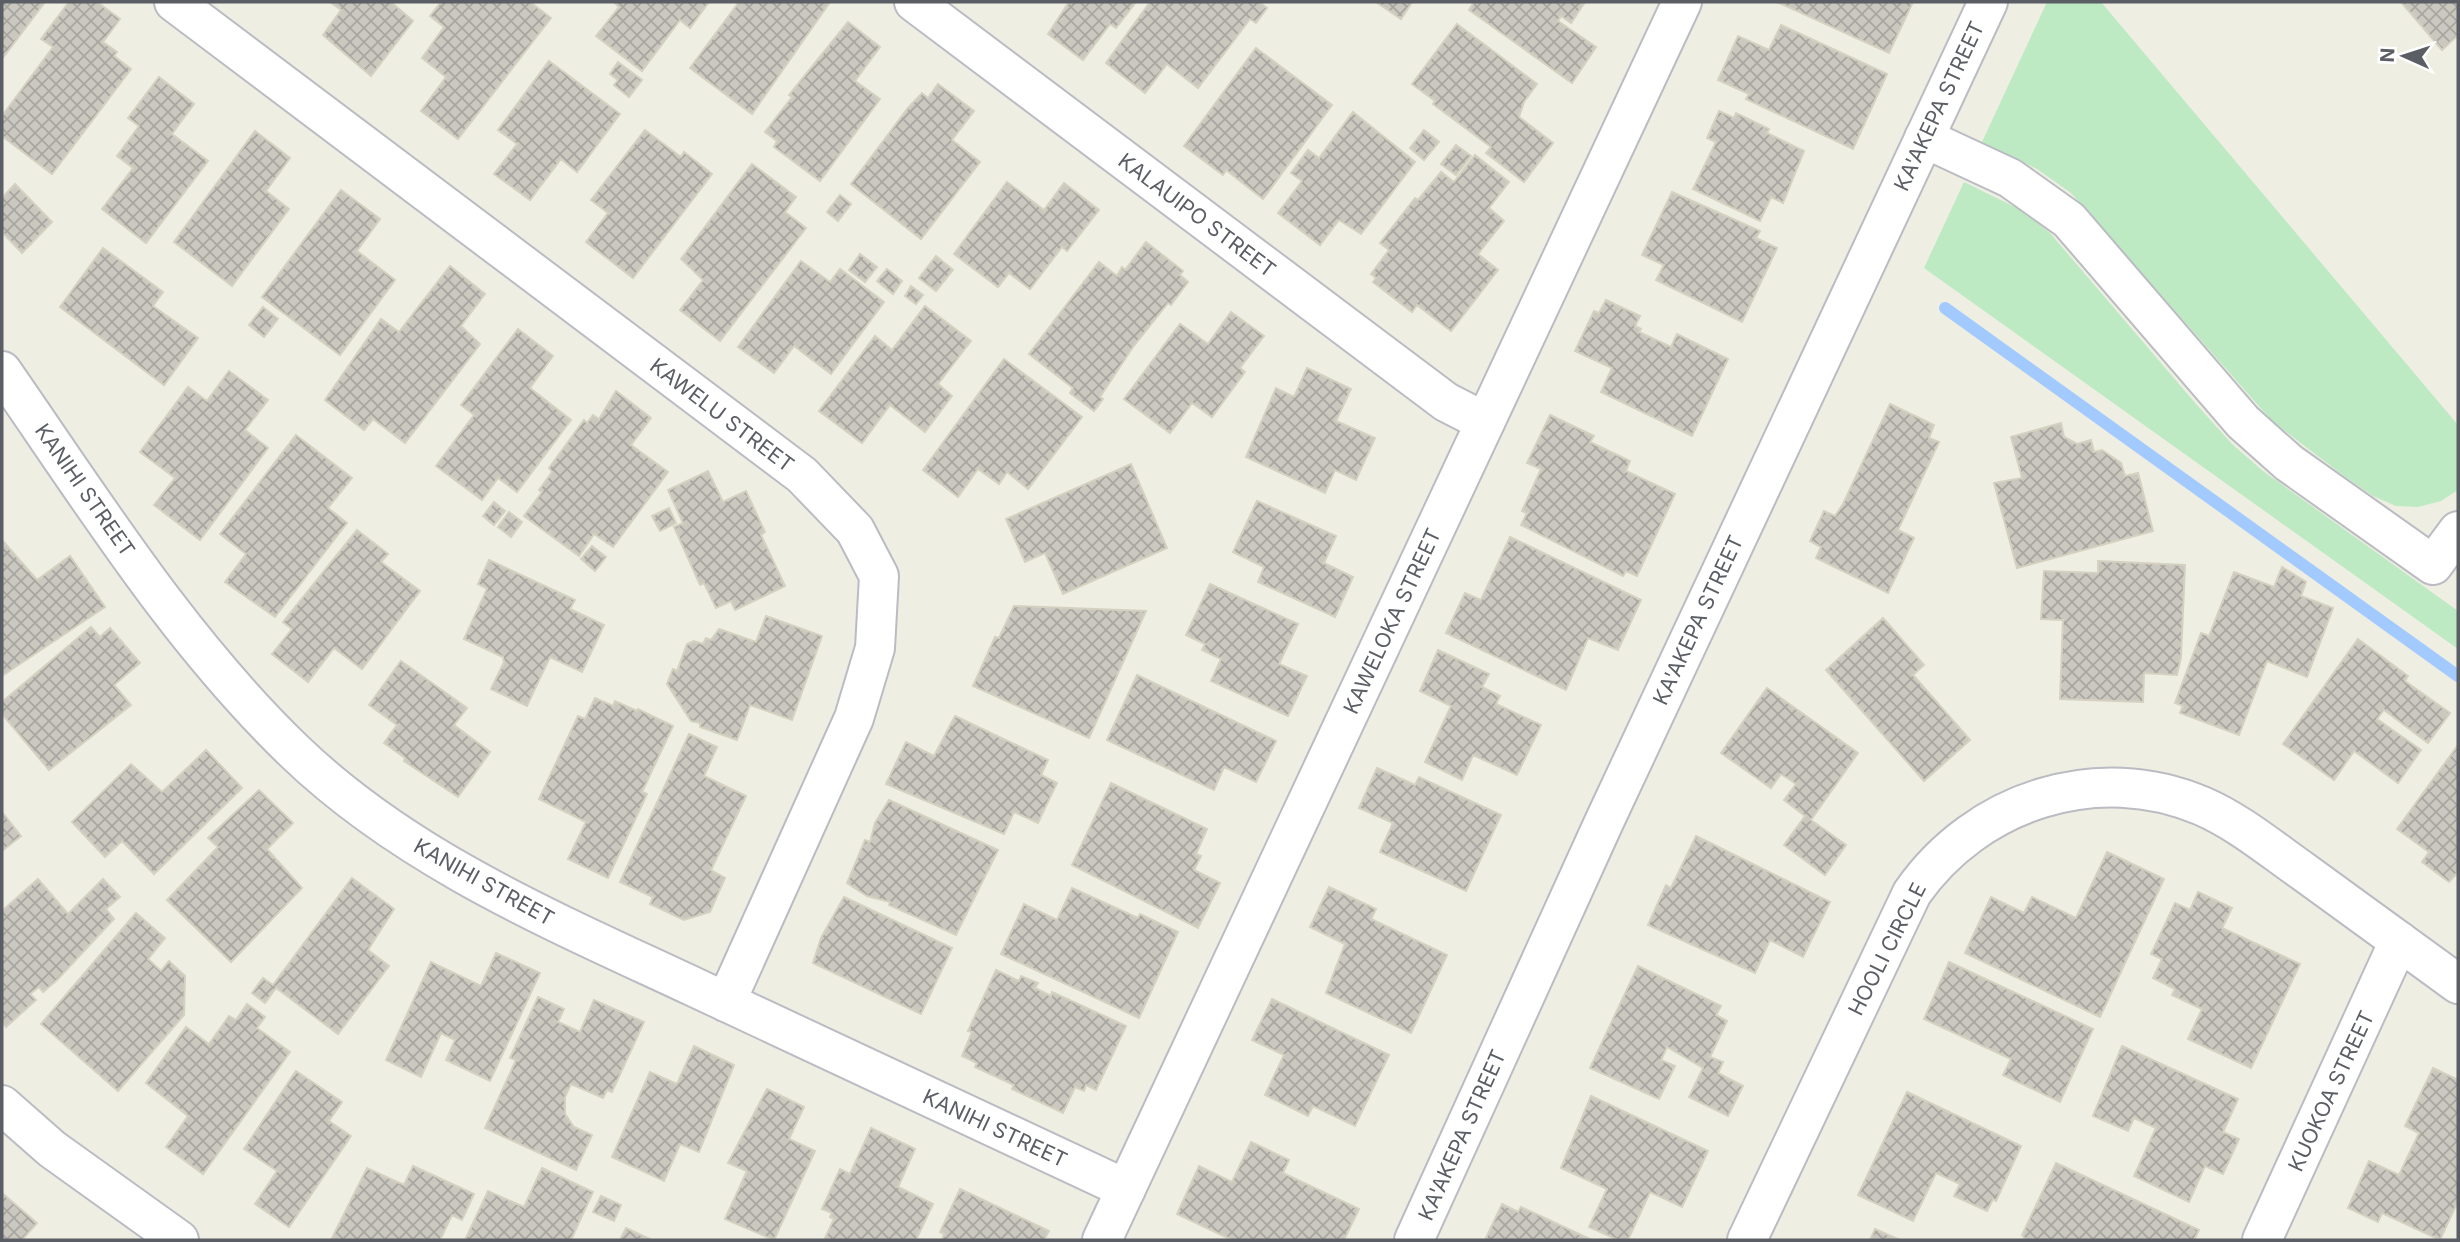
<svg xmlns="http://www.w3.org/2000/svg" width="2460" height="1242" viewBox="0 0 2460 1242" font-family="Inter,sans-serif">
<style>
.grass{fill:#bdeac3}
.lines{fill:none;stroke-linecap:round;stroke-linejoin:round}
.stream{stroke:#a3caff;stroke-width:12}
.building{fill:url(#building-cross-hatch);stroke:#d5d1c0;stroke-width:2}
.minor-casing{stroke:#bbbcc3;stroke-width:42}
.minor{stroke:#fff;stroke-width:38}
.labels{text-anchor:middle;dominant-baseline:central;stroke-width:5;stroke-linejoin:round;paint-order:stroke}
.street-label{font-size:21px;fill:#5b5e65;stroke:#fff}
</style>
<defs>
<pattern id="building-cross-hatch" width="8" height="8" patternUnits="userSpaceOnUse" patternTransform="scale(1.75)"><rect width="8" height="8" fill="#cbc8c0"/><path d="M0 0l8 8M0 8l8-8" fill="none" stroke="#a8a6a0"/></pattern>
</defs>
<rect width="100%" height="100%" fill="#efeee3"/>
<g class="grass">
<path d="M2047 2H2101L2458 425V490L2441 501 2418 507 2396 506 2373 496 2344 476 2272 421 2071 193 2037 169 1982 142Z"/>
<path d="M1964 182 2019 209 2050 233 2196 404 2232 444 2263 471 2458 611V649L1924 268Z"/>
</g>
<g class="lines">
<path class="stream" d="M1945 308 2458 676"/>
</g>
<g class="building">
<path d="M2 2H45L2 59Z"/>
<path d="M69 2H97L120 19 103 42 117 52 114 56 131 69 52 174 2 136V116L53 47 41 39Z"/>
<path d="M330 2H391L413 21 371 76 323 35 341 10Z"/>
<path d="M441 2H530L551 18 458 139 421 111 446 77 422 58 444 27 430 16Z"/>
<path d="M709 2 690 28 680 20 642 71 596 36 619 7 614 2Z"/>
<path d="M739 2H830L752 114 690 68Z"/>
<path d="M1069 2H1136L1116 28 1110 24 1083 60 1048 34Z"/>
<path d="M1150 2H1259L1267 8 1256 23 1250 19 1198 88 1167 64 1145 93 1106 63Z"/>
<path d="M1376 2H1412L1401 19Z"/>
<path d="M1474 2H1585L1571 23 1561 16 1558 21 1596 47 1572 83 1469 10Z"/>
<path d="M1777 2H1913L1889 53Z"/>
<path d="M2401 2H2458V35L2442 50Z"/>
<path d="M848 22 880 47 855 81 880 99 820 181 774 147 777 141 765 132 792 97 789 95Z"/>
<path d="M1457 24 1537 84 1524 102 1519 117 1553 143 1524 182 1486 153 1491 147 1433 104 1435 101 1412 84Z"/>
<path d="M1781 25 1887 74 1853 149 1746 99 1749 94 1718 80 1738 36 1769 50Z"/>
<path d="M1256 48 1332 105 1263 199 1226 170 1223 175 1184 146Z"/>
<path d="M549 61 620 114 577 172 561 159 530 200 494 174 517 144 498 130Z"/>
<path d="M618 62 642 80 629 97 614 85 618 80 610 74Z"/>
<path d="M159 77 194 104 172 134 208 161 146 243 102 209 133 168 117 156 139 126 128 118Z"/>
<path d="M938 84 974 111 952 140 980 162 921 239 851 184 908 108 922 93 928 98Z"/>
<path d="M1719 111 1734 118 1736 113 1769 129 1767 133 1804 151 1783 203 1771 197 1760 221 1693 189 1716 142 1707 138Z"/>
<path d="M1353 112 1415 162 1361 234 1339 220 1320 245 1278 213 1302 181 1291 173 1308 150 1319 158Z"/>
<path d="M645 130 681 157 684 152 712 174 633 278 586 242 608 213 591 200Z"/>
<path d="M1424 130 1439 142 1424 160 1410 148Z"/>
<path d="M255 131 290 158 266 191 289 209 232 286 174 242Z"/>
<path d="M1456 145 1471 156 1456 175 1441 164Z"/>
<path d="M1475 155 1509 182 1489 208 1504 221 1478 254 1498 270 1451 331 1417 305 1412 312 1373 282 1376 278 1371 274 1389 250 1380 243 1415 198 1418 200 1441 172 1454 182Z"/>
<path d="M752 164 796 197 785 212 806 228 720 341 680 310 703 280 681 259Z"/>
<path d="M1007 182 1044 210 1064 183 1099 210 1067 251 1062 247 1030 289 1009 273 998 287 954 254Z"/>
<path d="M15 184 52 222 22 253 2 232V198Z"/>
<path d="M341 190 380 219 357 251 395 280 340 355 262 297Z"/>
<path d="M1672 192 1760 231 1756 238 1777 248 1742 322 1656 280 1664 265 1642 255Z"/>
<path d="M840 195 851 204 838 221 827 212Z"/>
<path d="M1146 242 1183 271 1180 275 1188 282 1171 305 1168 303 1133 347 1100 397 1103 399 1094 411 1070 393 1073 388 1029 354 1099 262 1117 276 1122 267 1125 270Z"/>
<path d="M103 248 163 292 153 306 198 338 164 385 60 307Z"/>
<path d="M860 254 877 267 865 282 849 270Z"/>
<path d="M936 256 953 270 936 291 919 278Z"/>
<path d="M801 261 830 282 840 269 884 302 831 374 794 346 774 373 738 347Z"/>
<path d="M450 266 485 294 461 326 480 344 405 443 373 419 364 430 325 400 381 319 399 332Z"/>
<path d="M887 269 902 281 893 294 877 281Z"/>
<path d="M911 286 923 295 916 304 905 296Z"/>
<path d="M1606 300 1640 316 1635 326 1641 329 1639 332 1671 347 1677 334 1728 359 1692 436 1601 392 1612 368 1575 351 1594 311 1599 313Z"/>
<path d="M925 306 971 341 938 384 952 396 925 432 890 405 862 443 819 411 875 336 892 350Z"/>
<path d="M263 307 278 319 264 337 249 325Z"/>
<path d="M1231 312 1264 336 1240 368 1245 372 1212 417 1192 403 1170 433 1124 399 1180 324 1208 344Z"/>
<path d="M518 329 553 356 530 388 571 420 517 492 498 478 482 500 436 466 474 415 461 405Z"/>
<path d="M1004 359 1082 417 1028 489 1007 472 999 484 978 469 958 497 923 470Z"/>
<path d="M1307 368 1351 389 1336 421 1375 438 1356 480 1335 470 1325 493 1246 457 1276 388 1294 397Z"/>
<path d="M229 371 268 400 245 430 268 448 200 540 154 505 175 478 140 452 188 387 207 401Z"/>
<path d="M616 391 651 418 631 445 668 472 613 547 594 534 579 556 524 516 542 492 539 490 552 472 549 468 584 420 587 423 593 415 599 419Z"/>
<path d="M1890 404 1934 425 1929 438 1939 442 1898 530 1914 538 1888 593 1816 558 1821 547 1810 541 1824 511 1835 516 1843 504Z"/>
<path d="M1550 415 1594 436 1590 442 1630 461 1626 471 1675 494 1637 576 1626 571 1623 576 1521 525 1527 513 1522 511 1541 469 1527 463Z"/>
<path d="M2061 423 2064 437 2077 444 2091 440 2094 452 2102 450 2121 463 2125 476 2138 473 2153 531 2017 568 1994 483 2022 478 2011 437Z"/>
<path d="M296 435 352 478 328 508 347 523 275 617 225 582 246 554 220 534Z"/>
<path d="M1131 464 1167 548 1063 594 1045 553 1025 562 1006 519Z"/>
<path d="M708 471 723 502 746 491 765 532 761 535 785 586 735 610 731 601 716 608 704 583 700 585 674 527 683 523 668 490Z"/>
<path d="M1257 501 1336 536 1324 563 1353 577 1335 617 1258 582 1264 567 1233 552Z"/>
<path d="M494 502 505 511 494 525 483 516Z"/>
<path d="M669 508 676 523 660 531 652 516Z"/>
<path d="M509 512 522 522 511 537 498 527Z"/>
<path d="M357 530 388 554 381 562 420 591 362 669 334 648 308 682 272 654 292 629 283 622Z"/>
<path d="M1510 537 1641 600 1618 650 1588 638 1566 690 1446 633 1465 593 1481 600Z"/>
<path d="M2 540 37 580 70 556 105 607 2 676Z"/>
<path d="M592 546 606 557 595 571 581 559Z"/>
<path d="M489 560 575 600 570 609 604 625 582 672 550 657 527 706 491 689 504 662 503 657 464 639 487 589 478 584Z"/>
<path d="M2098 561 2185 565 2181 657 2177 675 2144 673 2143 702 2060 699 2063 620 2041 619 2044 571 2098 573Z"/>
<path d="M2282 567 2306 582 2301 596 2333 608 2307 677 2267 661 2239 735 2180 713 2183 706 2175 703 2201 633 2209 636 2234 572 2274 587Z"/>
<path d="M1210 584 1298 624 1279 664 1307 676 1288 716 1211 681 1221 659 1202 650 1205 644 1186 635Z"/>
<path d="M1014 606 1146 611 1089 738 973 686 995 637 999 638Z"/>
<path d="M766 616 822 636 792 720 750 705 737 740 700 727V723L691 721 667 684 673 669 677 671 687 644 694 641 703 644 706 638 711 640 719 629 756 642Z"/>
<path d="M1883 618 1924 665 1913 675 1970 740 1924 781 1826 670Z"/>
<path d="M91 627 100 637 110 628 140 663 114 685 131 705 49 770 2 714V702Z"/>
<path d="M2358 639 2408 676 2405 681 2450 713 2428 743 2384 710 2377 719 2421 750 2398 783 2354 751 2334 780 2283 744Z"/>
<path d="M1438 650 1489 674 1482 687 1500 696 1496 704 1541 725 1517 775 1473 755 1462 780 1425 762 1451 706 1420 691Z"/>
<path d="M401 661 467 708 454 725 490 752 458 797 404 761 405 758 384 743 397 725 369 705Z"/>
<path d="M1137 675 1276 741 1256 782 1224 767 1214 790 1107 740Z"/>
<path d="M1767 688 1858 753 1811 820 1846 845 1825 875 1784 845 1805 816 1784 800 1796 784 1781 774 1771 788 1721 753Z"/>
<path d="M595 698 613 706 615 701 637 711 638 709 673 726 642 792 647 794 608 878 568 859 586 822 539 799 578 716 585 719Z"/>
<path d="M955 716 1048 760 1041 775 1057 783 1038 823 1014 812 1004 834 886 784 906 742 934 756Z"/>
<path d="M689 734 717 747 704 776 746 796 711 870 725 878 710 912 684 920 650 904 653 897 620 882Z"/>
<path d="M2458 745V872L2449 882 2422 862 2429 852 2397 829Z"/>
<path d="M206 750 242 788 154 874 122 841 105 857 72 822 131 764 162 792Z"/>
<path d="M1377 768 1415 785 1419 777 1501 815 1466 891 1380 852 1393 823 1359 808Z"/>
<path d="M1111 783 1207 829 1196 854 1201 856 1194 870 1220 883 1198 928 1072 865Z"/>
<path d="M259 790 293 823 267 849 302 888 231 962 167 900 218 847 208 838Z"/>
<path d="M889 800 998 850 956 935 889 905 890 902 867 896 847 883 865 840 870 842 875 823Z"/>
<path d="M2 812 21 836 2 851Z"/>
<path d="M1696 836 1830 902 1803 957 1770 940 1755 973 1648 925 1666 885 1671 888Z"/>
<path d="M2107 852 2164 879 2100 1017 1965 953 1991 897 2024 913 2032 897 2076 918Z"/>
<path d="M352 878 394 909 368 950 389 966 338 1034 276 988 265 1003 252 993 263 978 273 985Z"/>
<path d="M38 879 68 914 103 879 120 897 106 909 114 919 57 980 43 992 39 987 30 994 36 1000 6 1027 2 1022V911Z"/>
<path d="M1329 887 1376 909 1371 919 1447 955 1411 1033 1326 993 1345 944 1310 927Z"/>
<path d="M1072 888 1138 918 1140 914 1178 932 1139 1018 1001 954 1024 904 1057 920Z"/>
<path d="M2198 892 2232 908 2222 928 2300 964 2251 1068 2188 1039 2202 1009 2172 995 2175 989 2153 978 2162 959 2151 954 2175 903 2190 910Z"/>
<path d="M844 897 952 948 921 1014 813 963 821 938Z"/>
<path d="M136 913 165 938 148 959 161 971 169 961 185 976 184 1015 118 1091 41 1024Z"/>
<path d="M496 953 540 973 490 1081 446 1060 455 1040 441 1033 421 1077 386 1060 431 962 481 986Z"/>
<path d="M1949 962 2093 1029 2060 1102 2003 1075 2011 1059 1924 1019Z"/>
<path d="M1638 966 1721 1006 1716 1015 1727 1021 1710 1057 1723 1062 1718 1073 1743 1086 1728 1116 1689 1097 1703 1068 1667 1047 1661 1060 1675 1066 1659 1099 1590 1068Z"/>
<path d="M996 970 1019 981 1021 976 1038 983 1035 988 1051 996 1052 992 1126 1026 1096 1090 1086 1085 1084 1091 1075 1087 1063 1113 1012 1089 1014 1085 975 1067 977 1063 962 1056 972 1032 968 1031Z"/>
<path d="M538 997 564 1009 558 1022 580 1032 594 1000 644 1022 612 1092 607 1090 603 1098 571 1084 565 1097V1114L574 1127 592 1135 576 1170 485 1128 516 1060 510 1058Z"/>
<path d="M1272 999 1389 1055 1355 1126 1313 1106 1308 1116 1265 1095 1284 1055 1252 1040Z"/>
<path d="M247 1004 265 1017 257 1028 290 1052 203 1174 166 1147 188 1116 146 1083 186 1027 209 1044 229 1016 236 1020Z"/>
<path d="M694 1046 734 1065 699 1152 680 1144 664 1181 612 1157 650 1072 677 1084Z"/>
<path d="M2122 1046 2238 1099 2223 1132 2239 1139 2223 1174 2205 1166 2189 1202 2134 1176 2156 1128 2134 1118 2128 1131 2093 1116Z"/>
<path d="M2433 1068 2458 1080V1201L2440 1240 2382 1213 2378 1222 2348 1208 2369 1161 2399 1175 2419 1133 2405 1126Z"/>
<path d="M296 1071 342 1102 329 1121 351 1136 289 1227 255 1204 277 1171 244 1149Z"/>
<path d="M767 1089 804 1107 789 1139 815 1151 774 1240 725 1219 747 1171 728 1163Z"/>
<path d="M1907 1092 2021 1146 1996 1201 1993 1199 1987 1211 1954 1196 1960 1184 1936 1173 1913 1221 1858 1195Z"/>
<path d="M1591 1096 1708 1151 1682 1207 1650 1192 1628 1240H1618L1589 1227 1607 1189 1561 1168Z"/>
<path d="M871 1128 915 1149 898 1187 933 1204 916 1240H824L834 1219 830 1217 832 1213 822 1209 840 1169 850 1174Z"/>
<path d="M1251 1142 1289 1160 1283 1173 1359 1209 1344 1240H1232L1177 1214 1199 1166 1232 1182Z"/>
<path d="M2056 1163 2199 1230 2194 1240H2026L2022 1235Z"/>
<path d="M413 1166 474 1194 462 1220 452 1215 440 1240H331L367 1168 404 1185Z"/>
<path d="M542 1168 593 1192 571 1240H465L488 1191 524 1207Z"/>
<path d="M960 1189 1049 1231 1044 1240H942L944 1234 940 1232Z"/>
<path d="M2 1193 37 1223 22 1240H2Z"/>
<path d="M601 1196 621 1205 614 1221 593 1212Z"/>
<path d="M1502 1204 1518 1212 1521 1207 1592 1240H1485Z"/>
<path d="M626 1228 652 1240H620Z"/>
<path d="M1875 1229 1900 1240H1870Z"/>
</g>
<g class="lines">
<g class="minor-casing">
<g id="minor">
<path d="M174 2 802 475 855 530 879 576 875 648 854 718 726 1002"/>
<path d="M914 2 1446 402 1485 422"/>
<path d="M1924 138 2010 178 2069 220 2243 422 2289 463 2433 565 2458 531"/>
<path d="M2 371C93 502 178 639 294 751 406 859 553 921 692 986 837 1054 982 1121 1126 1189"/>
<path d="M2 1105 52 1149 179 1240"/>
<path d="M1102 1240 1682 2"/>
<path d="M1414 1240 1604 822 1988 2"/>
<path d="M1747 1240 1912 893C1976 801 2097 761 2202 806 2239 822 2271 849 2304 872 2355 909 2407 947 2458 984"/>
<path d="M2262 1240 2399 941"/>
</g>
</g>
<use href="#minor" class="minor"/>
</g>
<g class="labels">
<g class="street-label">
<text transform="translate(1939 106) rotate(-65)">KA'AKEPA STREET</text>
<text transform="translate(1197 215) rotate(37)">KALAUIPO STREET</text>
<text transform="translate(722 415) rotate(37)">KAWELU STREET</text>
<text transform="translate(85 490) rotate(55)">KANIHI STREET</text>
<text transform="translate(1698 620) rotate(-65)">KA'AKEPA STREET</text>
<text transform="translate(1392 621) rotate(-65)">KAWELOKA STREET</text>
<text transform="translate(484 882) rotate(29)">KANIHI STREET</text>
<text transform="translate(1887 949) rotate(-63)">HOOLI CIRCLE</text>
<text transform="translate(2331 1091) rotate(-65)">KUOKOA STREET</text>
<text transform="translate(995 1128) rotate(25)">KANIHI STREET</text>
<text transform="translate(1462 1135) rotate(-66)">KA'AKEPA STREET</text>
</g>
</g>
<rect width="2460" height="1242" fill="none" stroke="#5b5e65" stroke-width="7"/>
<g transform="translate(2404 56) rotate(273)" stroke="#ffffff" stroke-width="5" paint-order="stroke">
<path d="M0-5L12 26L0 18L-12 26Z" fill="#5b5e65"/>
<text y="-10" font-size="19" font-weight="bold" text-anchor="middle" fill="#5b5e65">N</text>
</g>
</svg>
